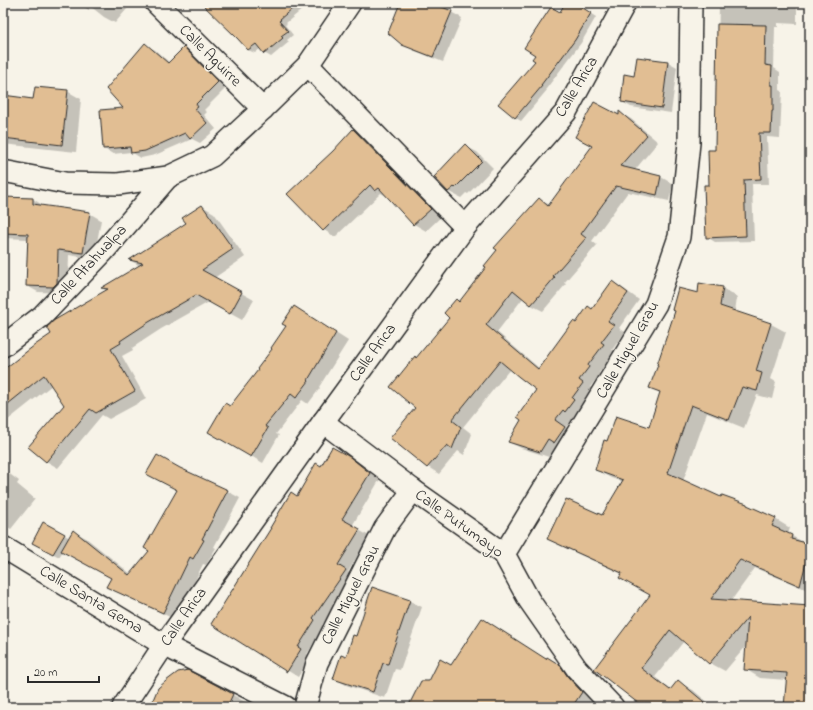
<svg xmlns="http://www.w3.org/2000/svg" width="813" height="710" viewBox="0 0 813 710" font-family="'Indie Flower',sans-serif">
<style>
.shadow{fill:#0003}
.building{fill:#e1be93;stroke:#2b2b2b}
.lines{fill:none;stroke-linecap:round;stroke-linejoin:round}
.minor-casing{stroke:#2b2b2b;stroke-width:24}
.minor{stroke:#f7f3e8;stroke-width:21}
.labels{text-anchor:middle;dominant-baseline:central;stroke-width:3;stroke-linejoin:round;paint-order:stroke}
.street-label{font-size:16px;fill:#2b2b2b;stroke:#f7f3e8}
</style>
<rect width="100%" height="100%" fill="#f7f3e8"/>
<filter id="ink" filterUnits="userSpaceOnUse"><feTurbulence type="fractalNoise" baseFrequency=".025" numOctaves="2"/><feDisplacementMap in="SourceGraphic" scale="8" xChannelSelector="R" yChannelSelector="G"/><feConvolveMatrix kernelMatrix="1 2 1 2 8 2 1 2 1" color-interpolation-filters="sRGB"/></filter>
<g filter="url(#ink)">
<g class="shadow">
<path d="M77 3H132L115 23 104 17 89 5V10Z"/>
<path d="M203 3H310L286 23 287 24 285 25 293 35 287 40 289 42 271 57 264 53 261 48 255 53 248 50Z"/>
<path d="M401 3H429L451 12 462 18 443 62 413 50 402 44Z"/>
<path d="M566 3H574L596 17 581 43 546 89 547 90 521 121 516 118 499 104 536 60Z"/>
<path d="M714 3H797V24L778 23V27H775L774 68 780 72V90L782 91 780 138 767 137 769 184H752L754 241 715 242 707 237 710 186 716 151 719 4Z"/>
<path d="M146 45 155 50 170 63 184 49 193 54 227 87 204 110 207 112 204 115 216 129 200 143 192 139 155 155 141 158 131 152 113 154 104 149 125 108Z"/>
<path d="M668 62 677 67 671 113 631 107 622 102 635 77Z"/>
<path d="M67 91 81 99 76 152 3 144V96L34 100Z"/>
<path d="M620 113 631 119 658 142 634 171 661 177 673 184 669 201 628 192 592 241 597 245 564 283 566 284 543 311 531 305 523 298 497 332 540 369 576 324 593 310 613 282 624 289 639 300 619 328 625 332 612 350 615 351 599 373 600 374 590 387 594 390 577 418 575 416 566 427 576 434 552 458 521 448 509 442 538 390 510 369 463 427 472 434 464 455 458 451 439 474 428 467 417 408V359L451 318 460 303 539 199 550 205 620 117Z"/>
<path d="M353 130 365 137 442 216 426 231 414 224 388 197 381 193 335 237 324 230 333 152Z"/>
<path d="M465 146 477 152 493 168 468 194 466 193 461 198 449 192 435 177Z"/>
<path d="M3 198 33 199 44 206 89 213 101 220 94 259 69 255 68 290 65 293 38 292 27 286 28 239 3 238Z"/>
<path d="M202 206 214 213 245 257 214 278 254 300 242 320 209 302 161 329 132 348 133 350 122 356 146 399 109 419 102 415 58 468 46 461 65 405 52 385 3 424V371L52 334 107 291 103 288 140 266 130 260 188 224Z"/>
<path d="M722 288 737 297 735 312 771 324 786 332 771 379 776 382 772 399 757 395 744 428 707 413 683 481 721 498 775 519 790 528 788 534 805 543 810 545V591L755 568 731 601 810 607V707H785L787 680 760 678 745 669 747 645 725 671 710 663 684 641 655 677 671 690 678 682 693 690 713 707H645L595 669 651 595 622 574 563 547 548 539 603 516 623 482 611 478 596 470 608 442 650 428 660 393 650 387 699 294Z"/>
<path d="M306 314 348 341 319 387 320 388 308 404 302 400 276 434 279 435 263 463 209 432 231 407Z"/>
<path d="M332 448 360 464 380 479 352 526 369 536 348 572 355 576 322 625 324 626 307 654 311 656 298 677 212 624 297 497 321 468Z"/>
<path d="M180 468 227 491 240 498 214 547 216 548 206 565 203 564 176 620 120 593 112 578 63 551 59 557 33 542 44 524 70 538 73 531 86 538 131 574 150 551 178 490Z"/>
<path d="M3 469 19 481 17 484 35 499 11 529 3 524Z"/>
<path d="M373 588 410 601 422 607 400 670 395 669 385 698 346 685 334 678 347 658 357 637Z"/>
<path d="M548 658 573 674 595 700 590 707H409L423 680 429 682 452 666 546 660Z"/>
<path d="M187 671 233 695 249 704 248 705 253 707H148L156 695Z"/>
</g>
<g class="building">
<path d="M201 3H299L280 19 281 20 279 21 288 31 281 36 283 38 264 54 256 44 248 50 237 38Z"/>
<path d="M400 3H432L452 11 433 57 402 45 388 33Z"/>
<path d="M565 3H575L591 13 575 40 541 85 542 86 515 118 498 104 535 61 532 59 535 55 524 48 551 7 560 12Z"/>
<path d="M717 24 766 25 765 65 772 66 771 85H773V111H772L771 133H759L761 179 744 180 746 236 706 238 704 185H709L708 150H715Z"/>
<path d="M145 43 168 63 184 47 218 82 196 104 198 107 195 109 207 123 190 139 185 133 145 151 131 153 130 147 103 149 100 110 123 108 106 89Z"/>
<path d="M637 57 668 61 662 108 621 102 624 74 634 76Z"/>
<path d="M35 87 68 90 62 145 3 138V95L33 99Z"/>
<path d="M594 102 619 115V111L647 135 620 166 661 176 657 195 616 186 581 234 586 238 553 276 555 277 531 305 513 290 486 325 538 369 573 321 576 323 588 306 592 309 612 281 628 293 608 321 614 325 601 342 604 344 588 365 589 367 579 380 583 383 572 398 574 400 565 412 563 410 555 420 565 427 554 443 548 439 540 452 508 442 521 420 517 417 536 390 519 377 500 361 452 420 461 427 452 449 447 445 427 468 390 438 415 408 390 387 415 356 416 358 449 318 444 313 456 299 459 302 486 267 484 266 497 250 494 248 539 198 548 206 592 146 575 137Z"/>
<path d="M353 129 431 209 413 225 379 188 375 191 370 185 323 231 287 194 333 151Z"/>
<path d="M465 144 482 161 455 188 454 187 448 192 434 177Z"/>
<path d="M3 197 33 198V204L90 212 83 253 58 250 57 283 53 287 26 286 28 234 3 233Z"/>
<path d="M202 205 233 249 202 270 242 292 230 314 196 295 149 322 120 341 121 343 111 349 135 391 96 413 90 409 46 462 28 447 64 405 44 375 3 408V370L35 345 51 334 47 327 53 321 108 289 101 288 143 263 129 260 186 223 182 218Z"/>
<path d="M699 283 723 287 720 306 771 323 756 371 762 373 757 391 742 387 729 420 691 405 668 473 721 497 722 495 747 504V505L776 518 772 526 792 535 791 539 810 544V547L800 586 740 560 711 599 810 606V707H784L787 673 744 670 748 617 709 664 670 630 641 668 670 690 678 680 710 707H643L594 669 650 595 619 578 622 573 547 539 566 499 602 515 623 480 595 470 604 440 607 441 616 416 649 427 660 392 649 388 658 365H657L675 311 672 310 678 288 698 293Z"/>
<path d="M294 306 336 333 308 380 309 381 296 398 291 394 265 426 268 428 251 457 208 432 225 403 230 406 258 370 257 369 272 349 271 348 286 326 282 324Z"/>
<path d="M332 447 350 457 370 473 342 519 360 529 338 565 346 570 313 618 315 620 298 647 301 649 287 672 211 624 271 528H270L291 492 297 496 316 463 321 466Z"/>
<path d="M157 455 180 468 228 490 202 539 204 540 193 559 190 557 163 613 106 587 111 578 61 551 73 530 129 575 149 551 144 548 177 490 146 474Z"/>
<path d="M43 522 65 534 53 554 32 543Z"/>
<path d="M372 587 410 600 388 664 383 663 373 692 333 679 341 655 346 657 353 635 356 636Z"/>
<path d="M482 618 546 659 547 657 560 665 568 677 582 692 572 707H408L421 681H429L440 659 451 665Z"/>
<path d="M188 670 233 694 227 707H150L158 688 166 681 178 672Z"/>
</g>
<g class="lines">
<g class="minor-casing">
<g id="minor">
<path d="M156 3 263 109"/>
<path d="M308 65 465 227"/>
<path d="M3 171 65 183 118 184 168 177 212 156 263 109 308 65 350 3"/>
<path d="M3 346 42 316 104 251 168 177"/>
<path d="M323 422 413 490 504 554 529 600 577 669 613 707"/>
<path d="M3 547 164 645 286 707"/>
<path d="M504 554 656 304 679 237 689 143 691 3"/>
<path d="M123 707 164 645 323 422 465 227 566 112 625 3"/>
<path d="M305 707 317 663 385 528 413 490"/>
</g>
</g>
<use href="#minor" class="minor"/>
</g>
</g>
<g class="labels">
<g class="street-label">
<text transform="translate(210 56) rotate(45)">Calle Aguirre</text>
<text transform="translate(577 87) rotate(-59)">Calle Arica</text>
<text transform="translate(89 265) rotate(-47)">Calle Atahualpa</text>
<text transform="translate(628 350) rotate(-60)">Calle Miguel Grau</text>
<text transform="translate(373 353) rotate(-54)">Calle Arica</text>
<text transform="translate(459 524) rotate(36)">Calle Putumayo</text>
<text transform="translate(351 595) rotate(-63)">Calle Miguel Grau</text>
<text transform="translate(91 600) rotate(31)">Calle Santa Gema</text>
<text transform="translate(184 617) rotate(-55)">Calle Arica</text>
</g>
</g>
<rect width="813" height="710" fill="none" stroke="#f7f3e8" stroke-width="16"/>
<rect x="8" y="8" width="797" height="694" fill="none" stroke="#2b2b2b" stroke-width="1.5" filter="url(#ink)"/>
<path d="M28 676v6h71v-6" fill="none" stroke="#2b2b2b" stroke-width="2"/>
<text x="34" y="676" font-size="12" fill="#2b2b2b" stroke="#f7f3e8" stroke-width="3" paint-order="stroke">20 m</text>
</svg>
